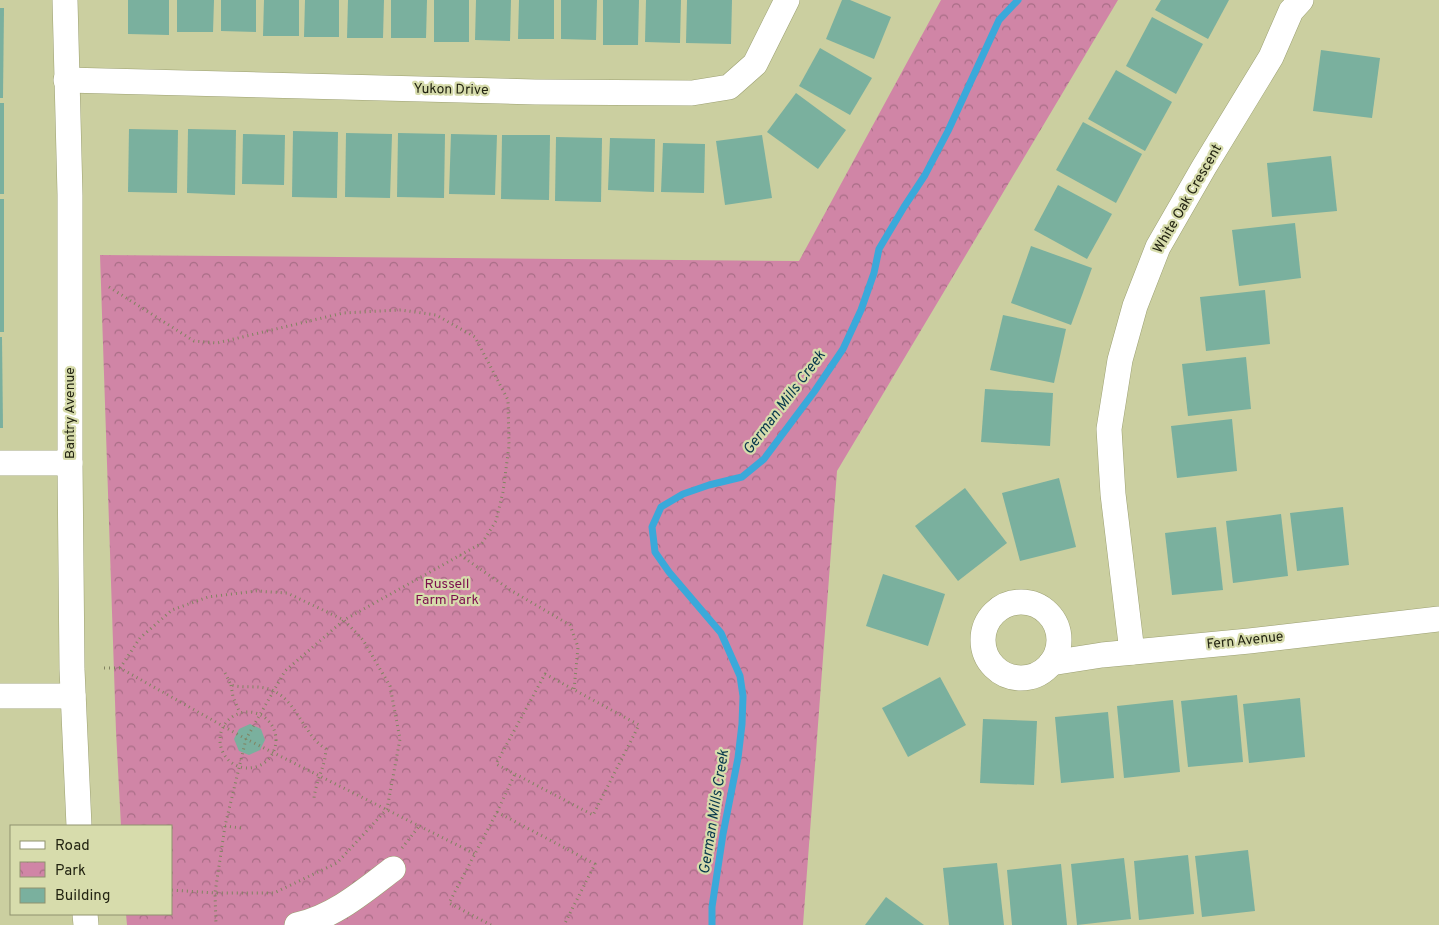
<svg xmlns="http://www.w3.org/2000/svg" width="1439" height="925" viewBox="0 0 1439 925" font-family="Overpass,sans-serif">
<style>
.park{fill:url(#park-crowns)}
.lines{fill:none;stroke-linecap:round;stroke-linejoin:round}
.stream{stroke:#3aa9da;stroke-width:7}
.building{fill:#7ab09e}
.minor-casing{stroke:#9ca072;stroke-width:26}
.path{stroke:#818361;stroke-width:3;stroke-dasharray:1 4;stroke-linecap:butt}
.minor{stroke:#fff;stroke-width:25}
.labels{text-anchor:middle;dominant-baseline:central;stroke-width:4.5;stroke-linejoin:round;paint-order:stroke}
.street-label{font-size:14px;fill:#232412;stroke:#d7dcac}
.park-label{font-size:14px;fill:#7c0f4e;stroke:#d7dcac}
.water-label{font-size:15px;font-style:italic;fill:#07384c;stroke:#d7dcac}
</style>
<defs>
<pattern id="park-crowns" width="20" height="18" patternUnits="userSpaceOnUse" patternTransform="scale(1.25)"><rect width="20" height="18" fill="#d085a6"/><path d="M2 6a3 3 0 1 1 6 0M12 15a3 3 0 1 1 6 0" fill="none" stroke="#a86d86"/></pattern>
</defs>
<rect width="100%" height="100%" fill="#cbcfa0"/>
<path class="park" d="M941 0H1118L837 471 803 925H127L126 914H171V826H121L116 731 100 255 799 261Z"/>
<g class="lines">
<path class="stream" d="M712 925V907L723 834 738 758 742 724 743 696 740 676 721 633 669 572 655 552 652 527 661 507 683 494 709 485 742 477 764 459 814 392 843 349 861 310 874 273 879 249 904 207 925 175 948 131 999 20 1018 0"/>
</g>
<g class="building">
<path d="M128 0H169V35L128 34Z"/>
<path d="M177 0H214L213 32H177Z"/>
<path d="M221 0H256V32L221 31Z"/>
<path d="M264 0H299V36H263Z"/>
<path d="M305 0H339V37H304Z"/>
<path d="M348 0H384L383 38H347Z"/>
<path d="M391 0H427L426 38H391Z"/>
<rect x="434" y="0" width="35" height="42"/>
<path d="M476 0H511L510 41 475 40Z"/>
<path d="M519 0H554V39H518Z"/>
<path d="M561 0H597L596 40 561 39Z"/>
<path d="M603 0H639L638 45H603Z"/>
<path d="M646 0H681L680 43 645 42Z"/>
<path d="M687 0H732L731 44 686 43Z"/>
<path d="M842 0H850L891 17 874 59 826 39Z"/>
<path d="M1161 0H1229L1208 39 1155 10Z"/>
<path d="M0 8H4L3 98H0Z"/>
<path d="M1152 17 1203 44 1176 94 1126 66Z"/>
<path d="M820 48 872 78 850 115 799 86Z"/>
<path d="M1321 50 1380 58 1372 118 1313 111Z"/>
<path d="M1116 70 1172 102 1145 151 1088 119Z"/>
<path d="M796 93 846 130 818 169 767 132Z"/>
<rect x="0" y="103" width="4" height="91"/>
<path d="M1083 122 1142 154 1116 203 1056 170Z"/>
<path d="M129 129 178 130 177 193 128 192Z"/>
<path d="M188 129 236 130 235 195 187 193Z"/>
<path d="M293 131 338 132 337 198 292 197Z"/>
<path d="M346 133 392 134 390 198 345 197Z"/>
<path d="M398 133 445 134 444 198 397 197Z"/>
<path d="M243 134 285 135 284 185 242 184Z"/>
<path d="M451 134 497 135 495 195 449 194Z"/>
<path d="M502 135H550L549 200 501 199Z"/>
<path d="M762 135 772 198 725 205 716 141Z"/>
<path d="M556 137 602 138 601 202 555 201Z"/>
<path d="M610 138 655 139 654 192 608 190Z"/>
<path d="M663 143 705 144 704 193 661 192Z"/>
<path d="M1331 156 1337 211 1272 217 1267 163Z"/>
<path d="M1058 185 1112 214 1087 259 1034 230Z"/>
<rect x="0" y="199" width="4" height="133"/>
<path d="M1295 223 1301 278 1239 286 1232 230Z"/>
<path d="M1031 246 1092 268 1071 325 1011 303Z"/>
<path d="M1265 290 1270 344 1206 351 1200 297Z"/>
<path d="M1003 315 1066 329 1054 383 990 370Z"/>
<path d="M0 337H2L3 428H0Z"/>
<path d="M1246 357 1251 409 1188 416 1182 364Z"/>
<path d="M985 389 1053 393 1050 446 981 442Z"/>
<path d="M1232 419 1237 471 1177 478 1171 426Z"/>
<path d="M1059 478 1076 547 1020 561 1002 493Z"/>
<path d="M965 488 1007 543 958 581 915 526Z"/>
<path d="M1343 507 1349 565 1297 571 1290 513Z"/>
<path d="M1281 514 1288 576 1233 583 1226 521Z"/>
<path d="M1216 527 1223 590 1172 595 1165 533Z"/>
<path d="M883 574 945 594 928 646 866 626Z"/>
<path d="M940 677 966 725 908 757 882 708Z"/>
<path d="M1237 695 1243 762 1188 767 1181 701Z"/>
<path d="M1300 698 1305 757 1249 763 1243 704Z"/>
<path d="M1173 700 1180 772 1124 778 1117 706Z"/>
<path d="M1108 712 1114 778 1061 783 1055 717Z"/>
<path d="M983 719 1037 721 1034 785 980 783Z"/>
<path d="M250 724 261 729 265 740 260 750 249 755 239 751 234 739 239 729Z"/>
<path d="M1248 850 1255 911 1202 917 1195 856Z"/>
<path d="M1188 855 1194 914 1139 920 1134 861Z"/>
<path d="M1124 858 1131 919 1077 925 1071 864Z"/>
<path d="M997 863 1004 925H949L943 868Z"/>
<path d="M1061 864 1067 925H1012L1007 870Z"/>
<path d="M886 897 924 925H865Z"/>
</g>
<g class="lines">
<g class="minor-casing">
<g id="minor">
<path d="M65 0 70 195V463L72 669 79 826"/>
<path d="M66 80 535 92 692 93 729 87 755 64 787 0"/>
<path d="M0 463H70"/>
<circle cx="1021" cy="640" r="38"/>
<path d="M1132 652 1113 494 1109 429 1120 360 1135 306 1158 247 1204 167 1271 57 1291 11 1301 0"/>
<path d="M1051 663 1102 655 1249 641 1439 619"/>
<path d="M0 696H73"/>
<path d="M85 914 86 925"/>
<path d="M297 925C334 917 364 891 393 869"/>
</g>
</g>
<g class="path">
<path d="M109 287 194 341 217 343 343 313 401 310 436 315 475 337 508 400 509 446 503 492 496 521 482 543 344 620 285 671 246 739 225 826 215 893 216 925"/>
<path d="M460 555 512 591 570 625 578 647 574 690"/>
<path d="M104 668H120L246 739 475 854"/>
<path d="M120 668 140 638 172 610 208 597 256 591 287 593 344 620 363 640 390 686 400 739 387 809 337 863 274 893H215L171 890"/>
<path d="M225 673 231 685C245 689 260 684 274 691 290 699 297 715 307 729 312 737 318 744 326 749 325 767 316 781 314 798"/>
<path d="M545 674 639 725 593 815 496 764Z"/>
<path d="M231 685 233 697 240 713"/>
<circle cx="248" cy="740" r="28"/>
<path d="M497 812 595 864 564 925"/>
<path d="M225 826 241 828"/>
<path d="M402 848 420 825"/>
<path d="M491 925 449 903 497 812 515 774"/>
</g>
<use href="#minor" class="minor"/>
</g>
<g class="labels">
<g class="street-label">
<text transform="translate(451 90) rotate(1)">Yukon Drive</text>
<text transform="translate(1188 199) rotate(-60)">White Oak Crescent</text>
<text transform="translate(70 413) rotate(-90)">Bantry Avenue</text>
<text transform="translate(1245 641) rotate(-6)">Fern Avenue</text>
</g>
<g class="park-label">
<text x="447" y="584">Russell<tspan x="447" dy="16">Farm Park</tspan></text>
</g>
<g class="water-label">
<text transform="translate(785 403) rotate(-53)">German Mills Creek</text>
<text transform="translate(715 812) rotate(-81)">German Mills Creek</text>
</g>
</g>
<rect x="10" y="825" width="162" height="90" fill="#d7dcac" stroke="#8f926e"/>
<rect x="20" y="841" width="25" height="8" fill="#ffffff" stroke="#8f926e"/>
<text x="55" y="850" font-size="15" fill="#232412">Road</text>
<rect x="20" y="862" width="25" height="15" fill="url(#park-crowns)" stroke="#8f926e"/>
<text x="55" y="875" font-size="15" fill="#232412">Park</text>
<rect x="20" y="888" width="25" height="15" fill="#7ab09e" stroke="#8f926e"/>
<text x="55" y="900" font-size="15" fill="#232412">Building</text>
</svg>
